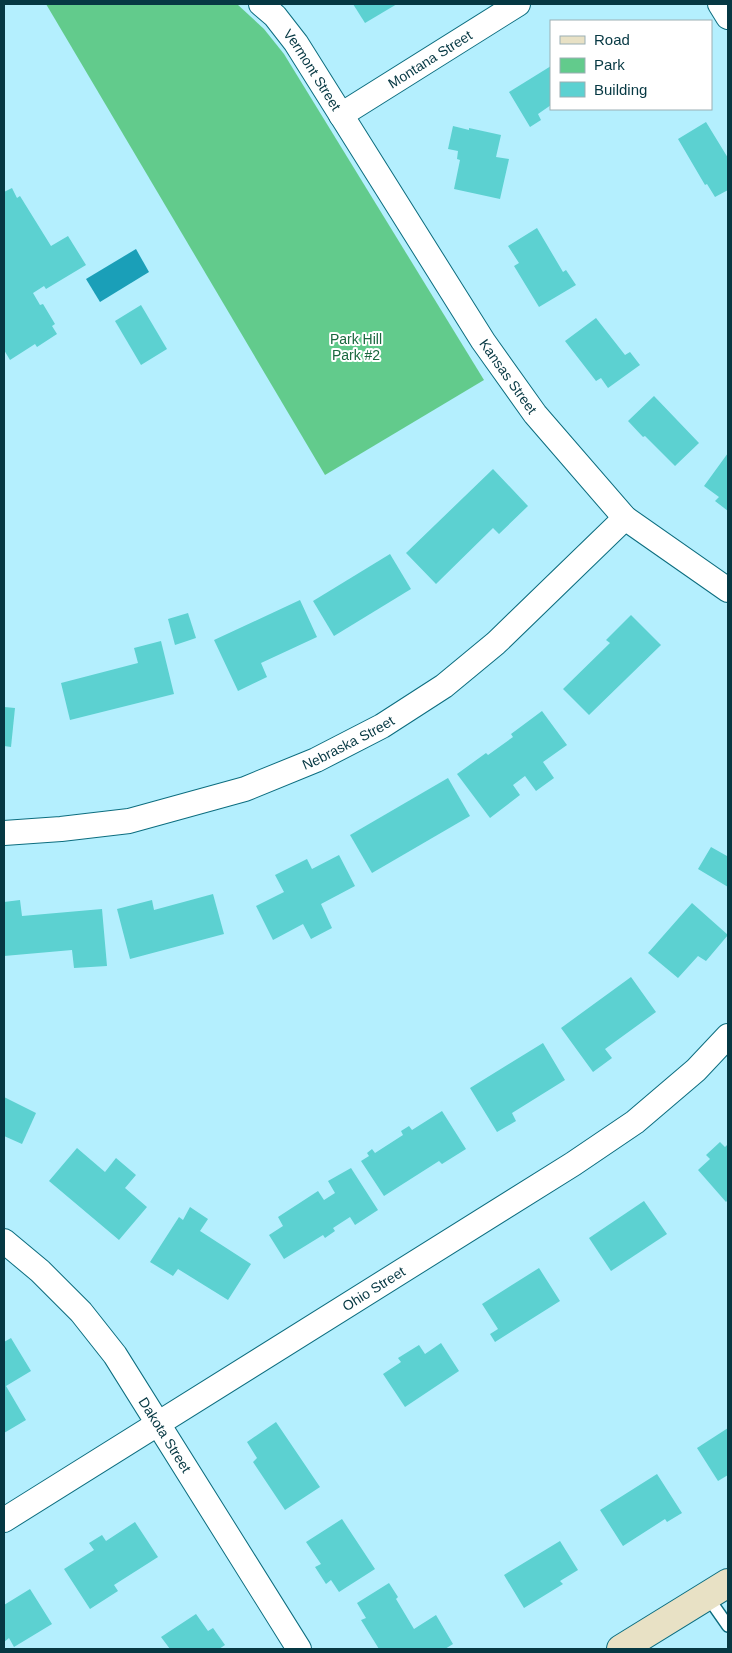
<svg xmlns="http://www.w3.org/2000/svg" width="732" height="1653" viewBox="0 0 732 1653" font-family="Helvetica,sans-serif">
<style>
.green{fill:#62cb8c}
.water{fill:#1a9fb8}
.building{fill:#5cd1d1}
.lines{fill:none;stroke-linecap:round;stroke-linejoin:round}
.service-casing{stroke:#0c6d7f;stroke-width:14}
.minor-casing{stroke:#0c6d7f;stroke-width:26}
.secondary-casing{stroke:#0c6d7f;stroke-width:30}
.service{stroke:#fff;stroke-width:11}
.minor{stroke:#fff;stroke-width:24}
.secondary{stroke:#e8e1c5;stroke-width:28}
.labels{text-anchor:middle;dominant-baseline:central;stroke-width:4;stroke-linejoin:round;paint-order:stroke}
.street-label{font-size:14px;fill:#063843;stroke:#fff}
.park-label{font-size:14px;fill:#1a683e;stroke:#fff}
</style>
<rect width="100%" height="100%" fill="#b4effe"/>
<path class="green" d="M46 4H237L264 29 284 54 484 380 325 475Z"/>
<path class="water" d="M136 249 149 272 100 302 86 279Z"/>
<g class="building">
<path d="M353 4H397L365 23Z"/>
<path d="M551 66V105L538 114 541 120 530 127 509 92Z"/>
<path d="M706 122 728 158V190L715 197 707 184 705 185 678 139Z"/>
<path d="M453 126 469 130V128L501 135 496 157 509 159 500 199 454 189 460 160 457 159 458 151 448 149Z"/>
<path d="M12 188 17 198 20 196 51 246 68 236 86 265 46 289 44 286 33 293 40 305 43 304 55 324 52 326 57 334 37 347 35 344 10 360 4 350V192Z"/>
<path d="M537 228 563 272 566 270 576 285 539 307 514 266 519 263 508 246Z"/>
<path d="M141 305 167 349 141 365 115 321Z"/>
<path d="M596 318 625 355 630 352 640 365 608 388 601 378 596 381 565 341Z"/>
<path d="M654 396 699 443 675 466 645 436 643 437 628 421Z"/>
<path d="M728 453V511L715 501 719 497 704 486Z"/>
<path d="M493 469 528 506 499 534 493 528 436 584 406 553Z"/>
<path d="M390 554 411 589 334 636 313 601Z"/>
<path d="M300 600 317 637 261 663 267 677 238 691 214 640Z"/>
<path d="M188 613 196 638 175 645 168 619Z"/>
<path d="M631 615 661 645 589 715 563 689 610 643 606 640Z"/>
<path d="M161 641 174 694 70 720 61 683 138 663 134 648Z"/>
<path d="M4 707 15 708 11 747 4 746Z"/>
<path d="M542 711 567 745 543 762 554 778 536 791 525 776 513 785 520 795 490 818 457 774 486 753 488 755 513 737 511 734Z"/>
<path d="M448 778 470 816 372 873 350 835Z"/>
<path d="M711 847 727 856 728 854V887L698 869Z"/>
<path d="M339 855 355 886 321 904 332 928 311 939 303 924 273 940 256 906 284 892 275 875 307 859 312 869Z"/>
<path d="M213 894 224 934 130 959 117 909 152 900 154 910Z"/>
<path d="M20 900 22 916 102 909 107 966 74 968 72 950 4 956V902Z"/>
<path d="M692 903 728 935 706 961 698 956 678 978 648 953Z"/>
<path d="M631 977 656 1012 605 1049 612 1058 593 1072 561 1028Z"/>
<path d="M543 1043 565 1080 512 1113 516 1121 497 1132 470 1088Z"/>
<path d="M4 1097 36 1113 22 1144 4 1136Z"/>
<path d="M442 1111 466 1149 442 1164 439 1161 384 1196 361 1161 369 1156 367 1153 372 1149 375 1153 403 1135 401 1131 409 1126 412 1130Z"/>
<path d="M720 1142 725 1147 728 1144V1200L726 1202 698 1170 710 1159 706 1155Z"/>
<path d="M77 1148 105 1172 116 1158 136 1175 125 1188 147 1207 119 1240 49 1181Z"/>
<path d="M351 1168 378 1210 355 1225 350 1217 333 1228 335 1231 325 1238 323 1235 284 1259 269 1235 283 1226 278 1217 318 1191 324 1200 335 1193 328 1181Z"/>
<path d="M644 1201 667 1234 611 1271 589 1238Z"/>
<path d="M190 1207 208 1219 200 1231 251 1264 228 1300 178 1269 173 1276 150 1262 179 1217 183 1220Z"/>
<path d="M539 1268 560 1301 495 1342 490 1334 498 1329 482 1304Z"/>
<path d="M11 1338 31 1371 6 1386 26 1420 4 1433V1342Z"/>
<path d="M441 1343 459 1371 405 1407 383 1374 401 1362 398 1358 419 1345 425 1354Z"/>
<path d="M276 1422 320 1487 285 1510 253 1462 257 1458 247 1442Z"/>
<path d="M728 1428V1475L718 1481 697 1448Z"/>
<path d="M657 1474 682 1513 667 1522 665 1519 623 1546 600 1510Z"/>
<path d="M342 1519 375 1569 339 1592 331 1580 326 1584 315 1567 321 1564 306 1542Z"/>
<path d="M135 1522 158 1557 114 1585 118 1591 90 1609 64 1569 94 1550 89 1543 102 1535 106 1541Z"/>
<path d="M560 1541 578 1570 560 1581 563 1584 524 1608 504 1575Z"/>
<path d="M389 1583 398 1597 396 1599 414 1629 436 1615 453 1644 445 1649H379L361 1620 366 1618 357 1603Z"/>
<path d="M30 1589 52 1624 14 1647 9 1638 4 1642V1605Z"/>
<path d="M196 1614 208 1631 213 1628 225 1645 219 1649H170L161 1637Z"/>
</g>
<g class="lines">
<g class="service-casing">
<path id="service" d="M707 1596 728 1626"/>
</g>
<g class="minor-casing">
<g id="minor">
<path id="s1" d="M261 4 275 16 296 43 483 341 535 414 625 518 728 590"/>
<path d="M720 4 728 17"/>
<path id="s2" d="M341 115 518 4"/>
<path id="s3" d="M4 833 61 829 129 821 245 789 316 760 382 726 444 686 496 643 625 518"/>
<path id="s4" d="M4 1241 40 1271 81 1312 115 1355 299 1649"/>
<path id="s5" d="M4 1520 573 1164 635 1122 696 1070 728 1036"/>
</g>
</g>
<g class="secondary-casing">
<path id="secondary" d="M621 1649 728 1583"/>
</g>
<use href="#service" class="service"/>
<use href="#minor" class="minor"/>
<use href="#secondary" class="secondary"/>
</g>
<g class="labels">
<g class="street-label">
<text stroke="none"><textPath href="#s2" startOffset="105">Montana Street</textPath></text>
<text stroke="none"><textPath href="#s1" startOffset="84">Vermont Street</textPath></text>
<text stroke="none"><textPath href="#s1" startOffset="448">Kansas Street</textPath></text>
<text stroke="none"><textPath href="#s3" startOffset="359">Nebraska Street</textPath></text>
<text stroke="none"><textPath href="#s5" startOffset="436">Ohio Street</textPath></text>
<text stroke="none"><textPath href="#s4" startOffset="254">Dakota Street</textPath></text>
</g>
<g class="park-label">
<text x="356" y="339">Park Hill<tspan x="356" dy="16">Park #2</tspan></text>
</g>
</g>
<rect width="732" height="1653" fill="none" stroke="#063843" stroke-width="10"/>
<rect x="550" y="20" width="162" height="90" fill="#ffffff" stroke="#9bafb4"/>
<rect x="560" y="36" width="25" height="8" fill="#e8e1c5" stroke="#9bafb4"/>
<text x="594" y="45" font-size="15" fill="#063843">Road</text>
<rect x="560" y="58" width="25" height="15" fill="#62cb8c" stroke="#9bafb4"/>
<text x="594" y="70" font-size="15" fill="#063843">Park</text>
<rect x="560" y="82" width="25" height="15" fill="#5cd1d1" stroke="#9bafb4"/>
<text x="594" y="95" font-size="15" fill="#063843">Building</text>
</svg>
